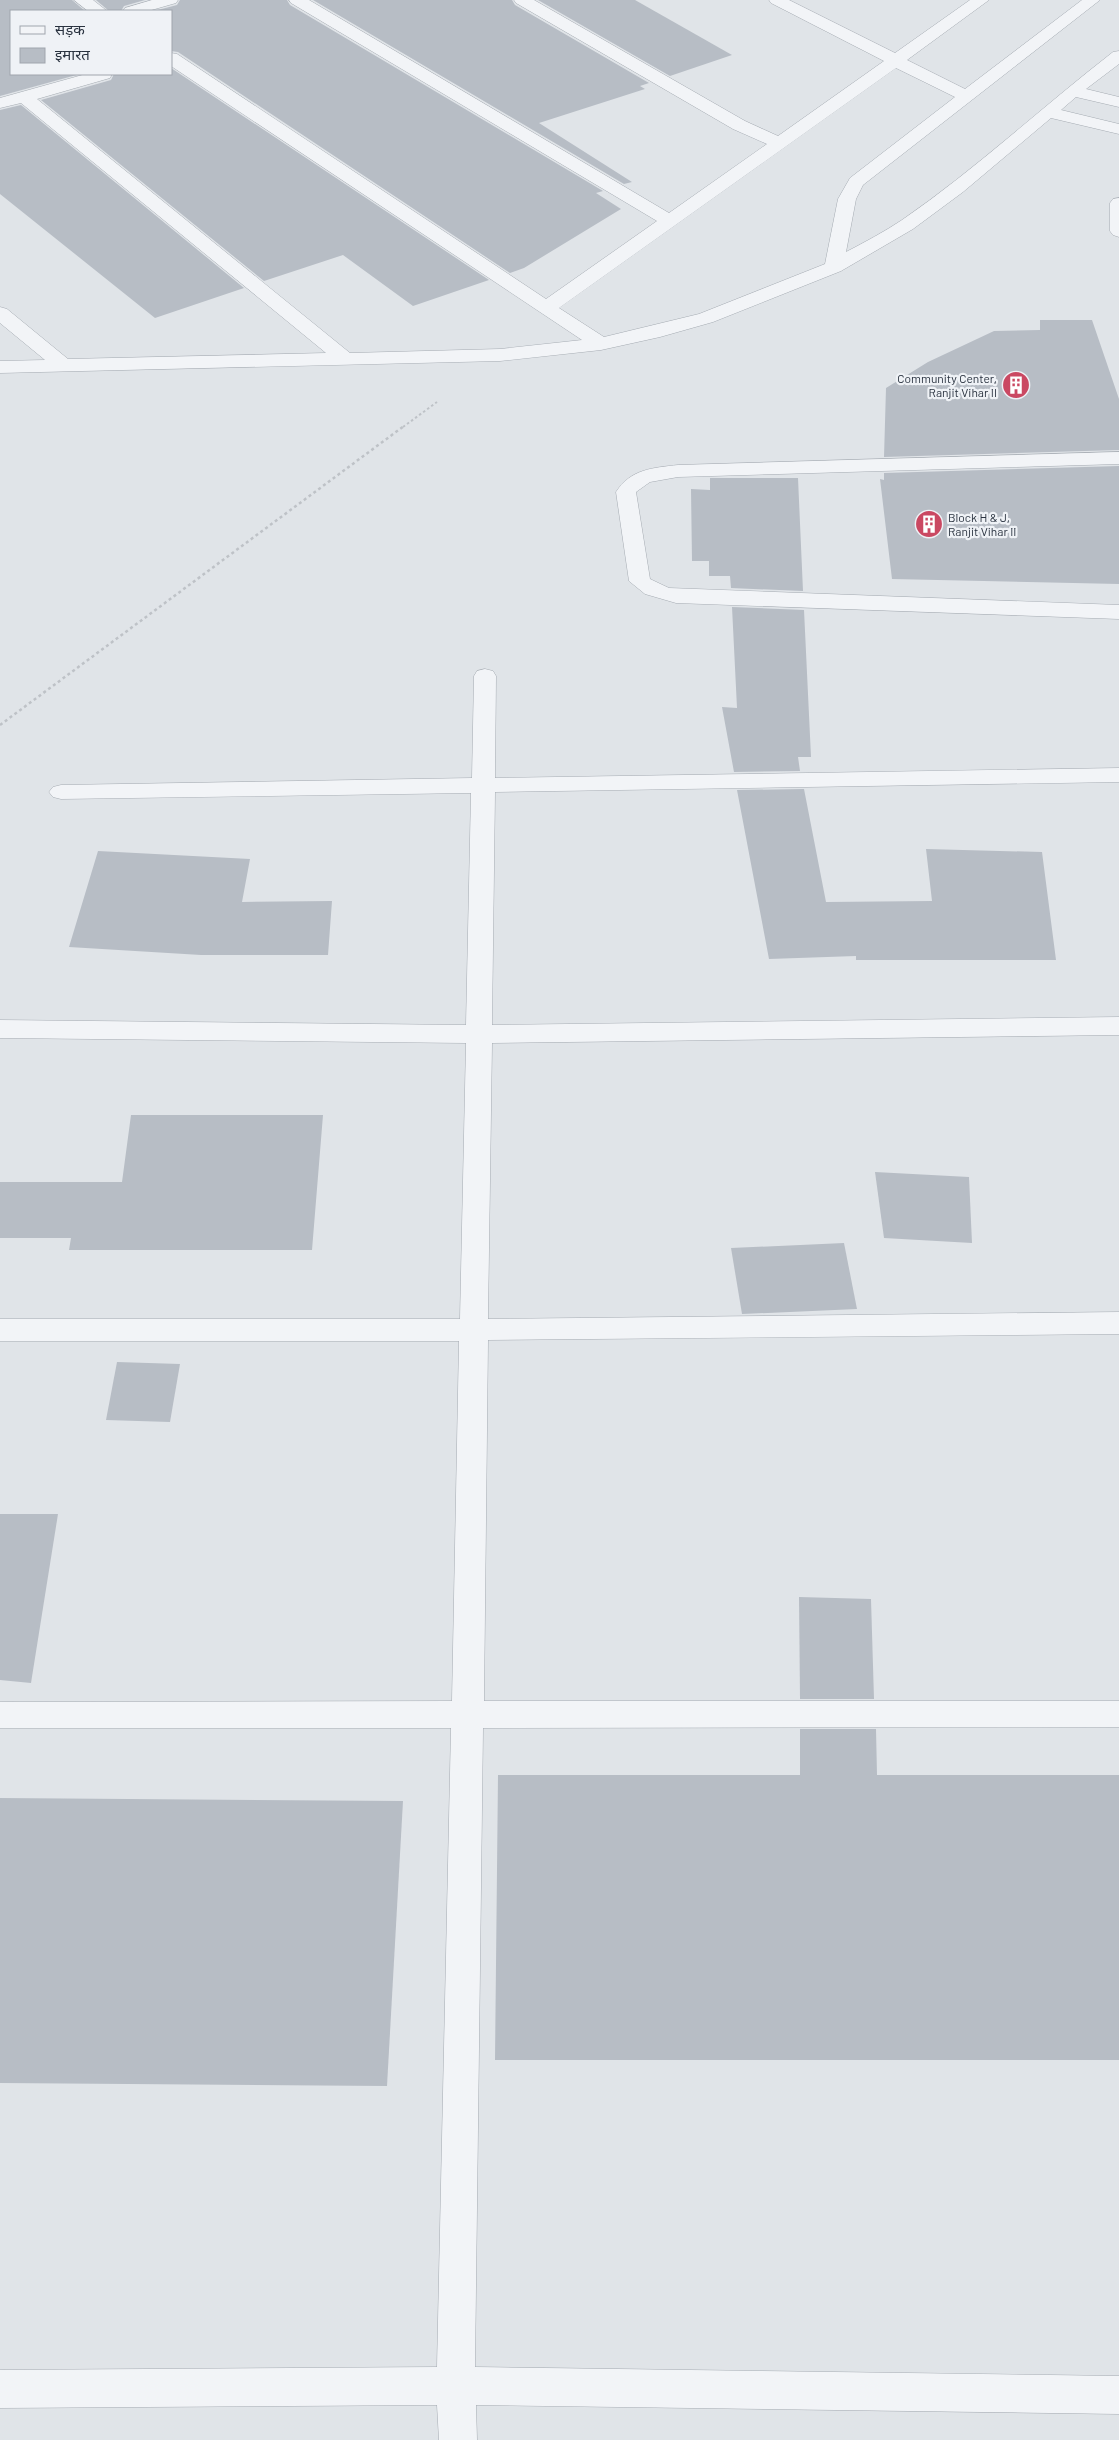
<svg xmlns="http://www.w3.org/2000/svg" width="1119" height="2440" viewBox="0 0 1119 2440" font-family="Barlow,'Noto Sans Devanagari',sans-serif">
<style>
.building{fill:#b7bdc5}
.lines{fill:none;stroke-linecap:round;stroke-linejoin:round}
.minor-casing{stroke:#a5abb2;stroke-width:1}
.path-far1{stroke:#bec2c7;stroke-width:2;stroke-dasharray:2.5 2.5;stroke-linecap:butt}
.path{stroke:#bec2c7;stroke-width:2.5;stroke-dasharray:3 3;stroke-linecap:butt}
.minor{fill:#f2f4f7;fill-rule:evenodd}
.labels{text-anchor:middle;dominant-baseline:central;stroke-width:4.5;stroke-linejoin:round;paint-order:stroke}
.far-poi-label{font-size:12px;fill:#29323f;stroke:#eff2f6;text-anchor:end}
</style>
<rect width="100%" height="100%" fill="#e0e4e8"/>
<g class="building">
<path d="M0 0H72L85 11H11V74H80L0 96Z"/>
<path d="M96 0H145L124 6 121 11H109Z"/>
<path d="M180 0H287L290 5 603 191 596 193 621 209 524 268 510 273 178 52 171 51V11H154L177 5Z"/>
<path d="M313 0H512L515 5 649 83 640 86 645 89 539 123 632 182 624 184Z"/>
<path d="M538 0H635L732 55 670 76Z"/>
<path d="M171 68 489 280 413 306 343 255 264 281 41 100 111 80 114 74H171Z"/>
<path d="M21 105 244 288 155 318 0 194V110Z"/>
<path d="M1040 320H1092L1119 399V450L884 457 886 388 928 362 994 331 1040 330Z"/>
<path d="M1119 466V584L892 579 880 479 884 480V473Z"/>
<path d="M710 478H798L803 591 731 588 730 576H709V561H692L691 489 710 490Z"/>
<path d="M732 607 804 610 811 757H798L800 771 734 772 722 707 737 708Z"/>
<path d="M804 789 826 902 932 901 926 849 1042 852 1056 960H856V956L769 959 737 790Z"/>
<path d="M98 851 250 859 242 902 332 901 328 955H201L69 947Z"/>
<path d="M131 1115H323L312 1250H69L71 1238H0V1182H122Z"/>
<path d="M875 1172 969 1177 972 1243 884 1238Z"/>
<path d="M844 1243 857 1309 742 1314 731 1248Z"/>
<path d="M117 1362 180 1364 170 1422 106 1420Z"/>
<path d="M0 1514H58L31 1683 0 1680Z"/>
<path d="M799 1597 871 1599 874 1699H800Z"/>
<path d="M800 1729H876L877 1775H1119V2060H495L498 1775H800Z"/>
<path d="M0 1798 403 1801 387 2086 0 2083Z"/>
</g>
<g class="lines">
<g class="minor-casing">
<g id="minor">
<path d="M74 0H93L107 11H88Z"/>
<path d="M152 0H178L176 3 148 11H123L125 8Z"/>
<path d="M289 0H309L669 213 767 144 733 129 516 3 514 0H534L745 121 778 136 884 61 771 3 769 0H789L895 53 970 0H989L907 60 965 89 1082 0H1100L863 185 856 199 846 252C865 242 884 232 902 220 976 169 1042 107 1113 52L1119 51V64L1086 89 1119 97V107L1076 97 1061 110 1119 124V134L1051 118 963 192 913 229 841 271 713 322 660 337 601 350 500 361 0 373V361L45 360 0 323V307L7 309 68 359 326 353 21 103 0 108V98L86 74H112L110 78 37 99 350 353 500 349 582 340 171 66V53L177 54 546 299 657 221 291 3ZM896 68 955 97 850 178 838 199 825 264 699 314 604 337 559 308Z"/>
<path d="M1119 198V237L1113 235 1110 231V203L1113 199Z"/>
<path d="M1119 452V464L678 477 650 482 636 492 650 579 669 588 1119 605V619L676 603 645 594 629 581 616 492C631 469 652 468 678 465Z"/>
<path d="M485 669 493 671 496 676 495 778 1119 768V782L495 792 492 1025 1119 1017V1035L492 1043 488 1319 1119 1312V1334L488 1340 484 1701H1119V1727L483 1728 475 2367 1119 2376V2414L476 2405 477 2440H439L437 2405 0 2408V2370L437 2367 451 1728H0V1702L452 1701 459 1341H0V1319H460L466 1043 0 1038V1020L466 1025 471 793 61 799 53 797 49 792 53 787 61 785 472 778 474 676 477 671Z"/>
</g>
</g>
<path class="path-far1" d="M403 427 437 402"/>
<path class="path" d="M0 725 404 426"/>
<use href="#minor" class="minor"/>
</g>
<defs>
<g id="building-disc" transform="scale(1.4375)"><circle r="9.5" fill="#ca4862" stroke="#eff2f6"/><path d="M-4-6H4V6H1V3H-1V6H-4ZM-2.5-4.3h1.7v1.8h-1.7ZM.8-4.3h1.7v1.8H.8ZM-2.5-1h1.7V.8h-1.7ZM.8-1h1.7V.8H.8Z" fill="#fff"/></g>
</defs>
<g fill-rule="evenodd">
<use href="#building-disc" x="1016" y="385"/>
<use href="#building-disc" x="929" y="524"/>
</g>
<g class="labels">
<g class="far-poi-label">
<text x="997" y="378">Community Center,<tspan x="997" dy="14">Ranjit Vihar II</tspan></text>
<text x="948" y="517" text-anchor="start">Block H &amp; J,<tspan x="948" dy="14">Ranjit Vihar II</tspan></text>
</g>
</g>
<rect x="10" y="10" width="162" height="65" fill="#eff2f6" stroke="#a0a5ad"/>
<rect x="20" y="26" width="25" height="8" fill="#f2f4f7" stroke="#a0a5ad"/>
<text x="55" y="35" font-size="15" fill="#29323f">सड़क</text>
<rect x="20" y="48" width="25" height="15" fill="#b7bdc5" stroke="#a0a5ad"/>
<text x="55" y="60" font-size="15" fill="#29323f">इमारत</text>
</svg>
